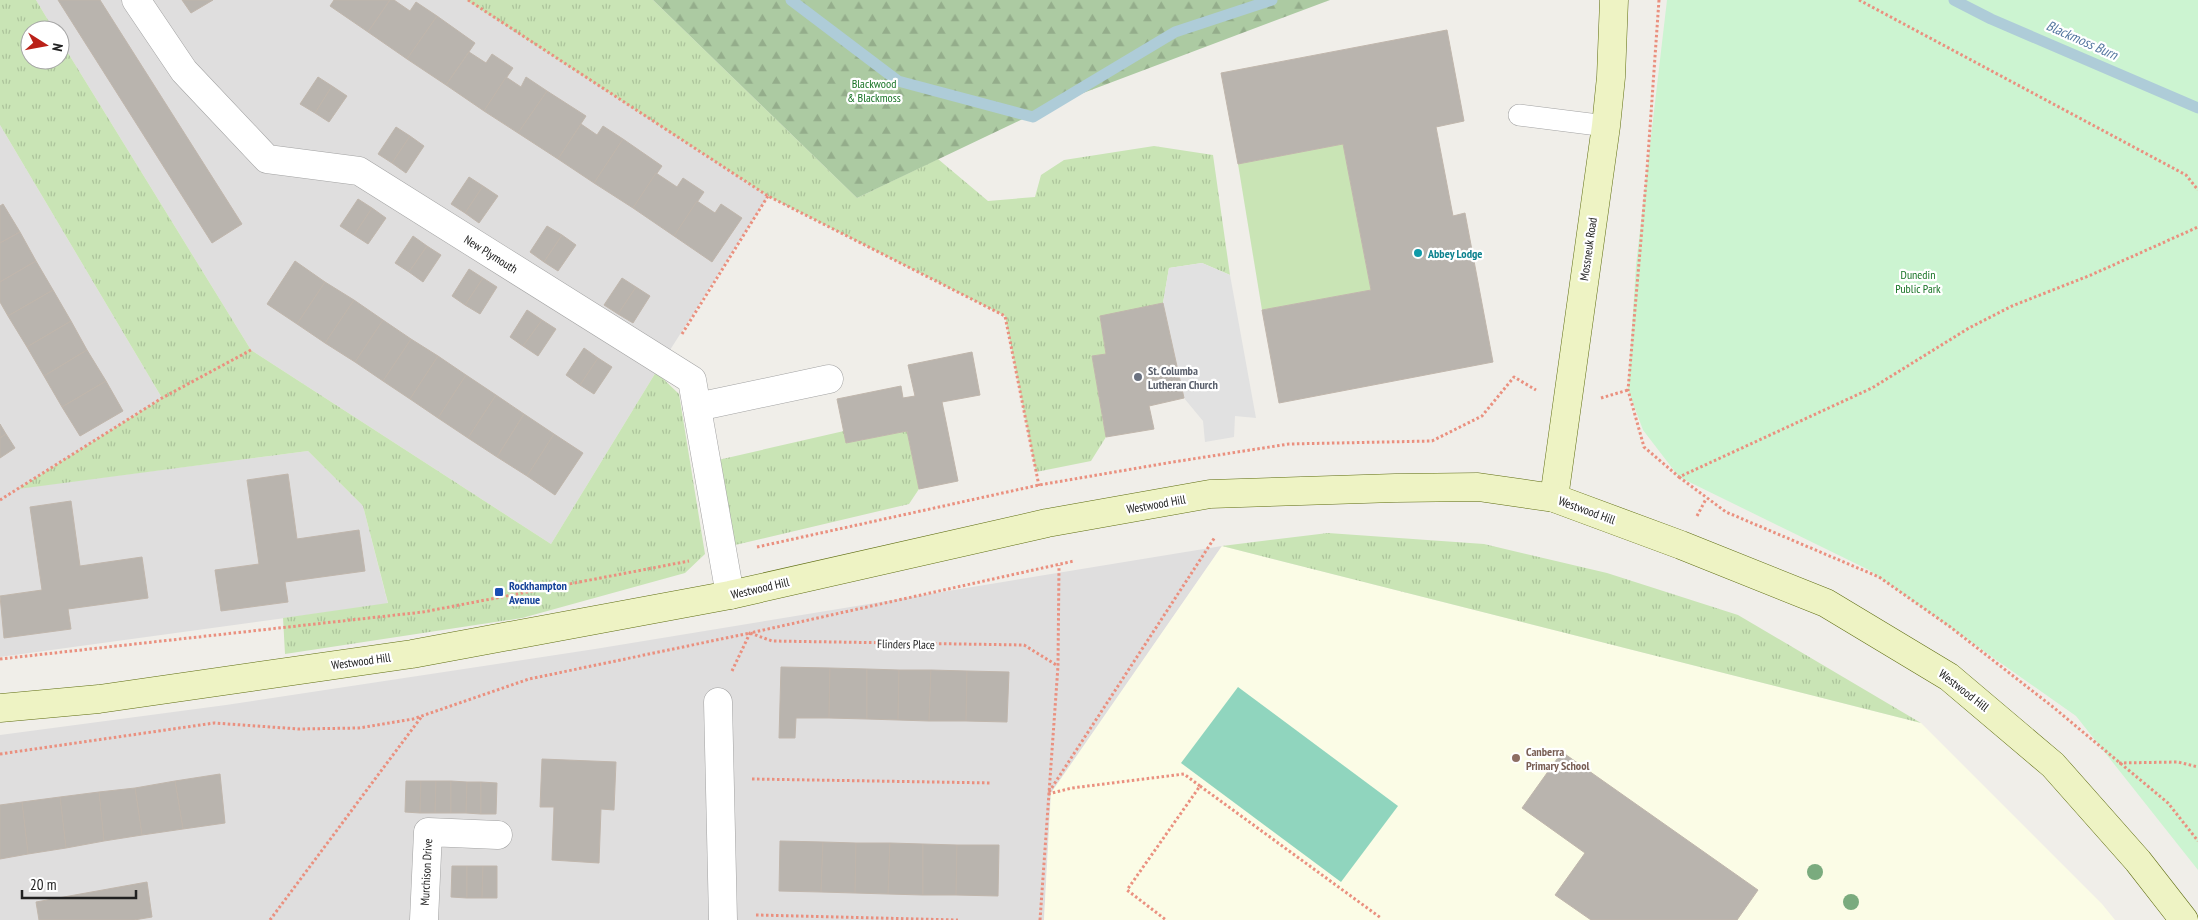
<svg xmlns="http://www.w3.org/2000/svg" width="2198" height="920" viewBox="0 0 2198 920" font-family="'PT Sans Narrow',sans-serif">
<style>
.residential{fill:#dfdede}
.education{fill:#fbfce6}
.grass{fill:url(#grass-tufts)}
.forest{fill:url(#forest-firs)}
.park{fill:#ccf4d1}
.garden{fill:#c9e4b5}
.pitch{fill:#90d5be}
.parking{fill:#e1e1e1}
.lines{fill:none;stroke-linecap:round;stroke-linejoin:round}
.stream{stroke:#aeccd8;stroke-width:11}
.building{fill:#b9b4ae;stroke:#c0b6ac}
.lane-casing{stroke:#a2a2a2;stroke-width:22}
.street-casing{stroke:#a2a2a2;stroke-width:29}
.secondary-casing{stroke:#5f6d12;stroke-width:29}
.path{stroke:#ea907f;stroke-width:3;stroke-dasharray:2.5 2.5;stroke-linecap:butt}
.lane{stroke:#fff;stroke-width:21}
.street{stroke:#fff;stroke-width:28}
.secondary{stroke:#eef3c4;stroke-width:28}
.tree{fill:#7aab7e}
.culture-dot{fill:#0f9aa8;stroke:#fff;stroke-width:2}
.worship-dot{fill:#6b7280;stroke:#fff;stroke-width:2}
.transit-dot{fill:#1a4fb4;stroke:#fff;stroke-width:2}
.education-dot{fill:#8d6e63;stroke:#fff;stroke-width:2}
.labels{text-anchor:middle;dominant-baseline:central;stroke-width:4.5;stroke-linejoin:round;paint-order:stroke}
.park-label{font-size:12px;fill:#197426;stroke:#fff}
.street-label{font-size:12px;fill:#212121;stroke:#fff}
.culture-label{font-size:12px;font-weight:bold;fill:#0d838f;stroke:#fff;text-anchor:start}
.worship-label{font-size:12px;font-weight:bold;fill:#5b616d;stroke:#fff;text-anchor:start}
.transit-label{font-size:12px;font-weight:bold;fill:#164399;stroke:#fff;text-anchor:start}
.education-label{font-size:12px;font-weight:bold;fill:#785e54;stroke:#fff;text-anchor:start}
.water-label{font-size:14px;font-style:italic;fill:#54769f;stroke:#fff}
</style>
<defs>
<pattern id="grass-tufts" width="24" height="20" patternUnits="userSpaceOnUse" patternTransform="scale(1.25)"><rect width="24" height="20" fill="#c9e4b5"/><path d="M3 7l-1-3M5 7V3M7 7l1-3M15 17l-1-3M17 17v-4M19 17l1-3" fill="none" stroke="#acc39b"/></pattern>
<pattern id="forest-firs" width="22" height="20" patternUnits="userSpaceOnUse" patternTransform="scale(1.25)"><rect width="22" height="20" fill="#accaa2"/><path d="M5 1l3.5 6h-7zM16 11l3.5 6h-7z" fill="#94ad8b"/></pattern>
</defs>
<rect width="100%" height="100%" fill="#f0eee9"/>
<g class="residential">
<path d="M36 0H466L768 196 656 372 551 544 251 350 60 40V30H54Z"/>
<path d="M0 125 162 398 20 488 308 451 363 506 388 604 0 657Z"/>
<path d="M1222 546 1051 793 1044 920H0V735L226 705 595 649Z"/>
</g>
<path class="education" d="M1222 546 1921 723 2102 904 2115 920H1044L1051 793Z"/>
<g class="grass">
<path d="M0 0H36L54 30H30V60H60V40L251 350 551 544 656 372 679 394 705 554 685 573 522 618 285 654 283 618 388 603 363 506 308 451 18 489 162 398 0 125Z"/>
<path d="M466 0H653L857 198 938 159 988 201 1035 197 1041 175 1064 160 1154 146 1213 155 1230 275 1202 263 1169 268 1163 303 1100 317 1106 354 1092 356 1106 437 1091 461 1036 472 1005 316 768 196Z"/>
<path d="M844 431 846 443 907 431 919 489 909 504 735 545 718 460Z"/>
<path d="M1328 533 1484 544 1607 573 1738 615 1921 723 1222 546Z"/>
</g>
<path class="forest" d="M653 0H1330L1054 104 857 198Z"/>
<path class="park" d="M1667 0H2198V870L2076 716 1869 570 1679 477 1643 430 1628 390 1636 265Z"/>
<path class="garden" d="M1343 144 1371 290 1262 310 1238 164Z"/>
<path class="pitch" d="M1238 687 1398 806 1341 882 1181 763Z"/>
<path class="parking" d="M1202 263 1230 275 1256 418 1235 416 1234 437 1205 442 1203 421 1184 398 1163 303 1169 268Z"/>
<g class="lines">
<g class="stream">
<path d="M791 0 898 81 1033 117 1175 32 1272 0"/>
<path d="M1954 0 1991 19 2198 108"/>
</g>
</g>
<g class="building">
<path d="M58 0H100L242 224 212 243Z"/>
<path d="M182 0H213L191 13Z"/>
<path d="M334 0H390L368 32 330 6Z"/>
<path d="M390 0H394L410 11 416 2 437 16 407 59 368 32Z"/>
<path d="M437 16 475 43 446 85 407 59Z"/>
<path d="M1447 30 1464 121 1436 127 1453 216 1465 213 1493 362 1279 403 1262 310 1371 290 1343 144 1238 164 1221 73Z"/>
<path d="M469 52 486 63 492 54 513 68 484 111 446 85Z"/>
<path d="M318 77 332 86 315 113 300 104Z"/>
<path d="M506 77 521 87 526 77 547 91 518 133 484 111Z"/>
<path d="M332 86 347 96 329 122 315 113Z"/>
<path d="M547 91 586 116 558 159 518 133Z"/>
<path d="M581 124 597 135 603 126 623 139 594 183 558 159Z"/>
<path d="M396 127 410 136 392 163 378 154Z"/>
<path d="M410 136 424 146 406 173 392 163Z"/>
<path d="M623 139 662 166 633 208 594 183Z"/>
<path d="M656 173 677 187 683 178 704 192 674 236 633 208Z"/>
<path d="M469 177 483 186 465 213 451 204Z"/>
<path d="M483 186 498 196 479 223 465 213Z"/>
<path d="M358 199 372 208 354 235 340 226Z"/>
<path d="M697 201 715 213 721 204 742 218 712 262 674 236Z"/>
<path d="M3 204 20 232 0 243V206Z"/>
<path d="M372 208 386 218 368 244 354 235Z"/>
<path d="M547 226 562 235 544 262 530 252Z"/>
<path d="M20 232 36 261 0 282V243Z"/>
<path d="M562 235 576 245 558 271 544 262Z"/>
<path d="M413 236 427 246 409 272 395 263Z"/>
<path d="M427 246 441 255 423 282 409 272Z"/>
<path d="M36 261 53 290 8 316 0 302V282Z"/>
<path d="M295 261 325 282 297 324 267 304Z"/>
<path d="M469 269 483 278 465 305 452 296Z"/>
<path d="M483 278 497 287 480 314 465 305Z"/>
<path d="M622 278 636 287 618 314 604 305Z"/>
<path d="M325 282 354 300 325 343 297 324Z"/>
<path d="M636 287 650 296 633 323 618 314Z"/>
<path d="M53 290 71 321 27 347 8 316Z"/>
<path d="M354 300 383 320 355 362 325 343Z"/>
<path d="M1163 303 1184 398 1149 406 1154 429 1106 437 1092 356 1106 354 1100 316Z"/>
<path d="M527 310 542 320 523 346 510 337Z"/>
<path d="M383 320 411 339 383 381 355 362Z"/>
<path d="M542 320 556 329 538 356 523 346Z"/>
<path d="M71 321 87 350 44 376 27 347Z"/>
<path d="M411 339 438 356 410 399 383 381Z"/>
<path d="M584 348 598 358 580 385 566 375Z"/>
<path d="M87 350 106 381 62 407 44 376Z"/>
<path d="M972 352 980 395 942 402 958 481 919 489 907 431 846 443 837 399 901 386 903 398 915 396 908 365Z"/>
<path d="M438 356 466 375 438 418 410 399Z"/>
<path d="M598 358 612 367 594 394 580 385Z"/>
<path d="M466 375 496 395 468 438 438 418Z"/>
<path d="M106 381 123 411 80 436 62 407Z"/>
<path d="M496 395 524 414 497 457 468 438Z"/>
<path d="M524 414 554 434 527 476 497 457Z"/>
<path d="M0 424 6 434 0 438Z"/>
<path d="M6 434 15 448 0 458V438Z"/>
<path d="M554 434 583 453 555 495 527 476Z"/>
<path d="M288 474 297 539 359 530 365 571 285 582 288 602 221 611 215 570 259 564 247 480Z"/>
<path d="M71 501 80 566 142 557 148 598 68 609 71 629 4 638 0 596 42 590 30 507Z"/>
<path d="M781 667 830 668 829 718H796L795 738H779Z"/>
<path d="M830 668 867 669V719L829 718Z"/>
<path d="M867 669 899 670 898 720 867 719Z"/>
<path d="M899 670H931L929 721 898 720Z"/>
<path d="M931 670 967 671 966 721H929Z"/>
<path d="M967 671 1009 672 1007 722 966 721Z"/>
<path d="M1562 752 1758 890 1737 920H1591L1555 895 1585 853 1522 808Z"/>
<path d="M542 759 616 762 614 810 601 809 599 863 552 860 554 807H540Z"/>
<path d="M220 774 225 823 183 829 175 781Z"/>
<path d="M175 781 183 829 142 835 135 788Z"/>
<path d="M406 781H421L420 813 405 812Z"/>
<path d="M421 781H436L435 813H420Z"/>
<path d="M436 781H451V813H435Z"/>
<path d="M451 781 467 782 466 813H451Z"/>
<path d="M467 782H481V814L466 813Z"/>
<path d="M481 782 497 783 496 814H481Z"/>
<path d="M135 788 142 835 104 841 99 792Z"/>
<path d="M99 792 104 841 66 848 60 797Z"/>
<path d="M60 797 66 848 28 854 22 802Z"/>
<path d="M22 802 28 854 0 859V805Z"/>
<path d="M780 841 823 842 821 892 779 891Z"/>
<path d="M823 842 856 843 855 893 821 892Z"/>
<path d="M856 843H890L888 894 855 893Z"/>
<path d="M890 843 923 844V895L888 894Z"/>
<path d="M923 844 957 845 956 895H923Z"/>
<path d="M957 845H999L998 896 956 895Z"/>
<path d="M452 866H467V898L451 897Z"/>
<path d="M467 866H483L482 898H467Z"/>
<path d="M483 866H497V898H482Z"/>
<path d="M147 882 152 917 134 920H39L36 902Z"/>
</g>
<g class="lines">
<g class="lane-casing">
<path id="lane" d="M1519 115 1606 126"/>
</g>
<g class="street-casing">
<g id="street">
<path d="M136 0 184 71 267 159 359 171 692 380 730 595"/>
<path d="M697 407 829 379"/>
<path d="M718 702 723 920"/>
<path d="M424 920 428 832 498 835"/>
</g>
</g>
<g class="secondary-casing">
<g id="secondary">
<path d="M1554 498 1606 126 1611 77 1614 0"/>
<path d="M0 708 99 699 412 654 730 595 1047 523 1210 494 1395 488 1478 487 1554 498 1681 545 1826 603 1949 677 2053 765 2138 861 2184 920"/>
</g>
</g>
<g class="path">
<path d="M468 0 768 196 1005 316 1039 486"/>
<path d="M1659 0 1647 170 1628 390 1644 447 1679 477 1872 388 1969 328 2012 306 2091 275 2198 227"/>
<path d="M1859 0 2186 175 2198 190"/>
<path d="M682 334 768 196"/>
<path d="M1601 398 1628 390"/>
<path d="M1679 477 1726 512 1879 577 1949 626 2053 707 2168 803 2198 841"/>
<path d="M0 500 162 398 251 350"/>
<path d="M1697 516 1706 499"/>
<path d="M757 547 1039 485 1173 462 1289 444 1432 441 1482 416 1514 377 1536 390"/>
<path d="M0 659 423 612 689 561"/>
<path d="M732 671 750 633 1074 561"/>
<path d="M0 754 214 723 299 729 359 728 413 719 529 679 750 633 772 641 1024 645 1058 666"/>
<path d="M2119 763 2178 762 2198 767"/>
<path d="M752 779 992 783"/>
<path d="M1200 786 1381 918"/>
<path d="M1049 792 1215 537"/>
<path d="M1048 794 1072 788 1184 774 1200 786 1127 890 1166 920"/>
<path d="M756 915 958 920"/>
<path d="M270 920 422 716"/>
<path d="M1040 920 1058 666 1059 565"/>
</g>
<use href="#lane" class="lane"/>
<use href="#street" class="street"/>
<use href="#secondary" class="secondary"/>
</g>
<g class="tree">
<circle cx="1815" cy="872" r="8"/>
<circle cx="1851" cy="902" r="8"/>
</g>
<circle class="culture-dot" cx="1418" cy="253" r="5"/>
<circle class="worship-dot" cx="1138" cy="377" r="5"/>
<rect class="transit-dot" x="494" y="587" width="10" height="10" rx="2.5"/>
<circle class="education-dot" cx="1516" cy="758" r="5"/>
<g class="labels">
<g class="park-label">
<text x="874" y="83">Blackwood<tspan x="874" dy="14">&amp; Blackmoss</tspan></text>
<text x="1918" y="274">Dunedin<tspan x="1918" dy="14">Public Park</tspan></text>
</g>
<g class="street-label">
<text transform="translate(1588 249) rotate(-82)">Mossneuk Road</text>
<text transform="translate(491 254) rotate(32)">New Plymouth</text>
<text transform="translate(1156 504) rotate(-10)">Westwood Hill</text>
<text transform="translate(1587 510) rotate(20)">Westwood Hill</text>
<text transform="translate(760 588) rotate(-13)">Westwood Hill</text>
<text transform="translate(906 644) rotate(1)">Flinders Place</text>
<text transform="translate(361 661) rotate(-8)">Westwood Hill</text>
<text transform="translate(1964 690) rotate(38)">Westwood Hill</text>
<text transform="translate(426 872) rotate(-87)">Murchison Drive</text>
</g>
<g class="culture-label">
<text x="1428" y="253">Abbey Lodge</text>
</g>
<g class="worship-label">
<text x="1148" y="370">St. Columba<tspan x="1148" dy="14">Lutheran Church</tspan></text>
</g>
<g class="transit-label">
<text x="509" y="585">Rockhampton<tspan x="509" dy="14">Avenue</tspan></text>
</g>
<g class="education-label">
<text x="1526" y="751">Canberra<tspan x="1526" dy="14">Primary School</tspan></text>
</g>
<g class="water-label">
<text transform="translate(2082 40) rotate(24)">Blackmoss Burn</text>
</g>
</g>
<g transform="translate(45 45) rotate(101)"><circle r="24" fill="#ffffff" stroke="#a6a6a6"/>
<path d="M0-4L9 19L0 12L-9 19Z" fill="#ba2118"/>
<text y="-8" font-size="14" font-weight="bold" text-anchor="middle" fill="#212121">N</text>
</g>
<path d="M22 890v8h114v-8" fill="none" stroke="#212121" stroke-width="2.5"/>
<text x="30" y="890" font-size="15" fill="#212121" stroke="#ffffff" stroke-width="4" paint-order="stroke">20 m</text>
</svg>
